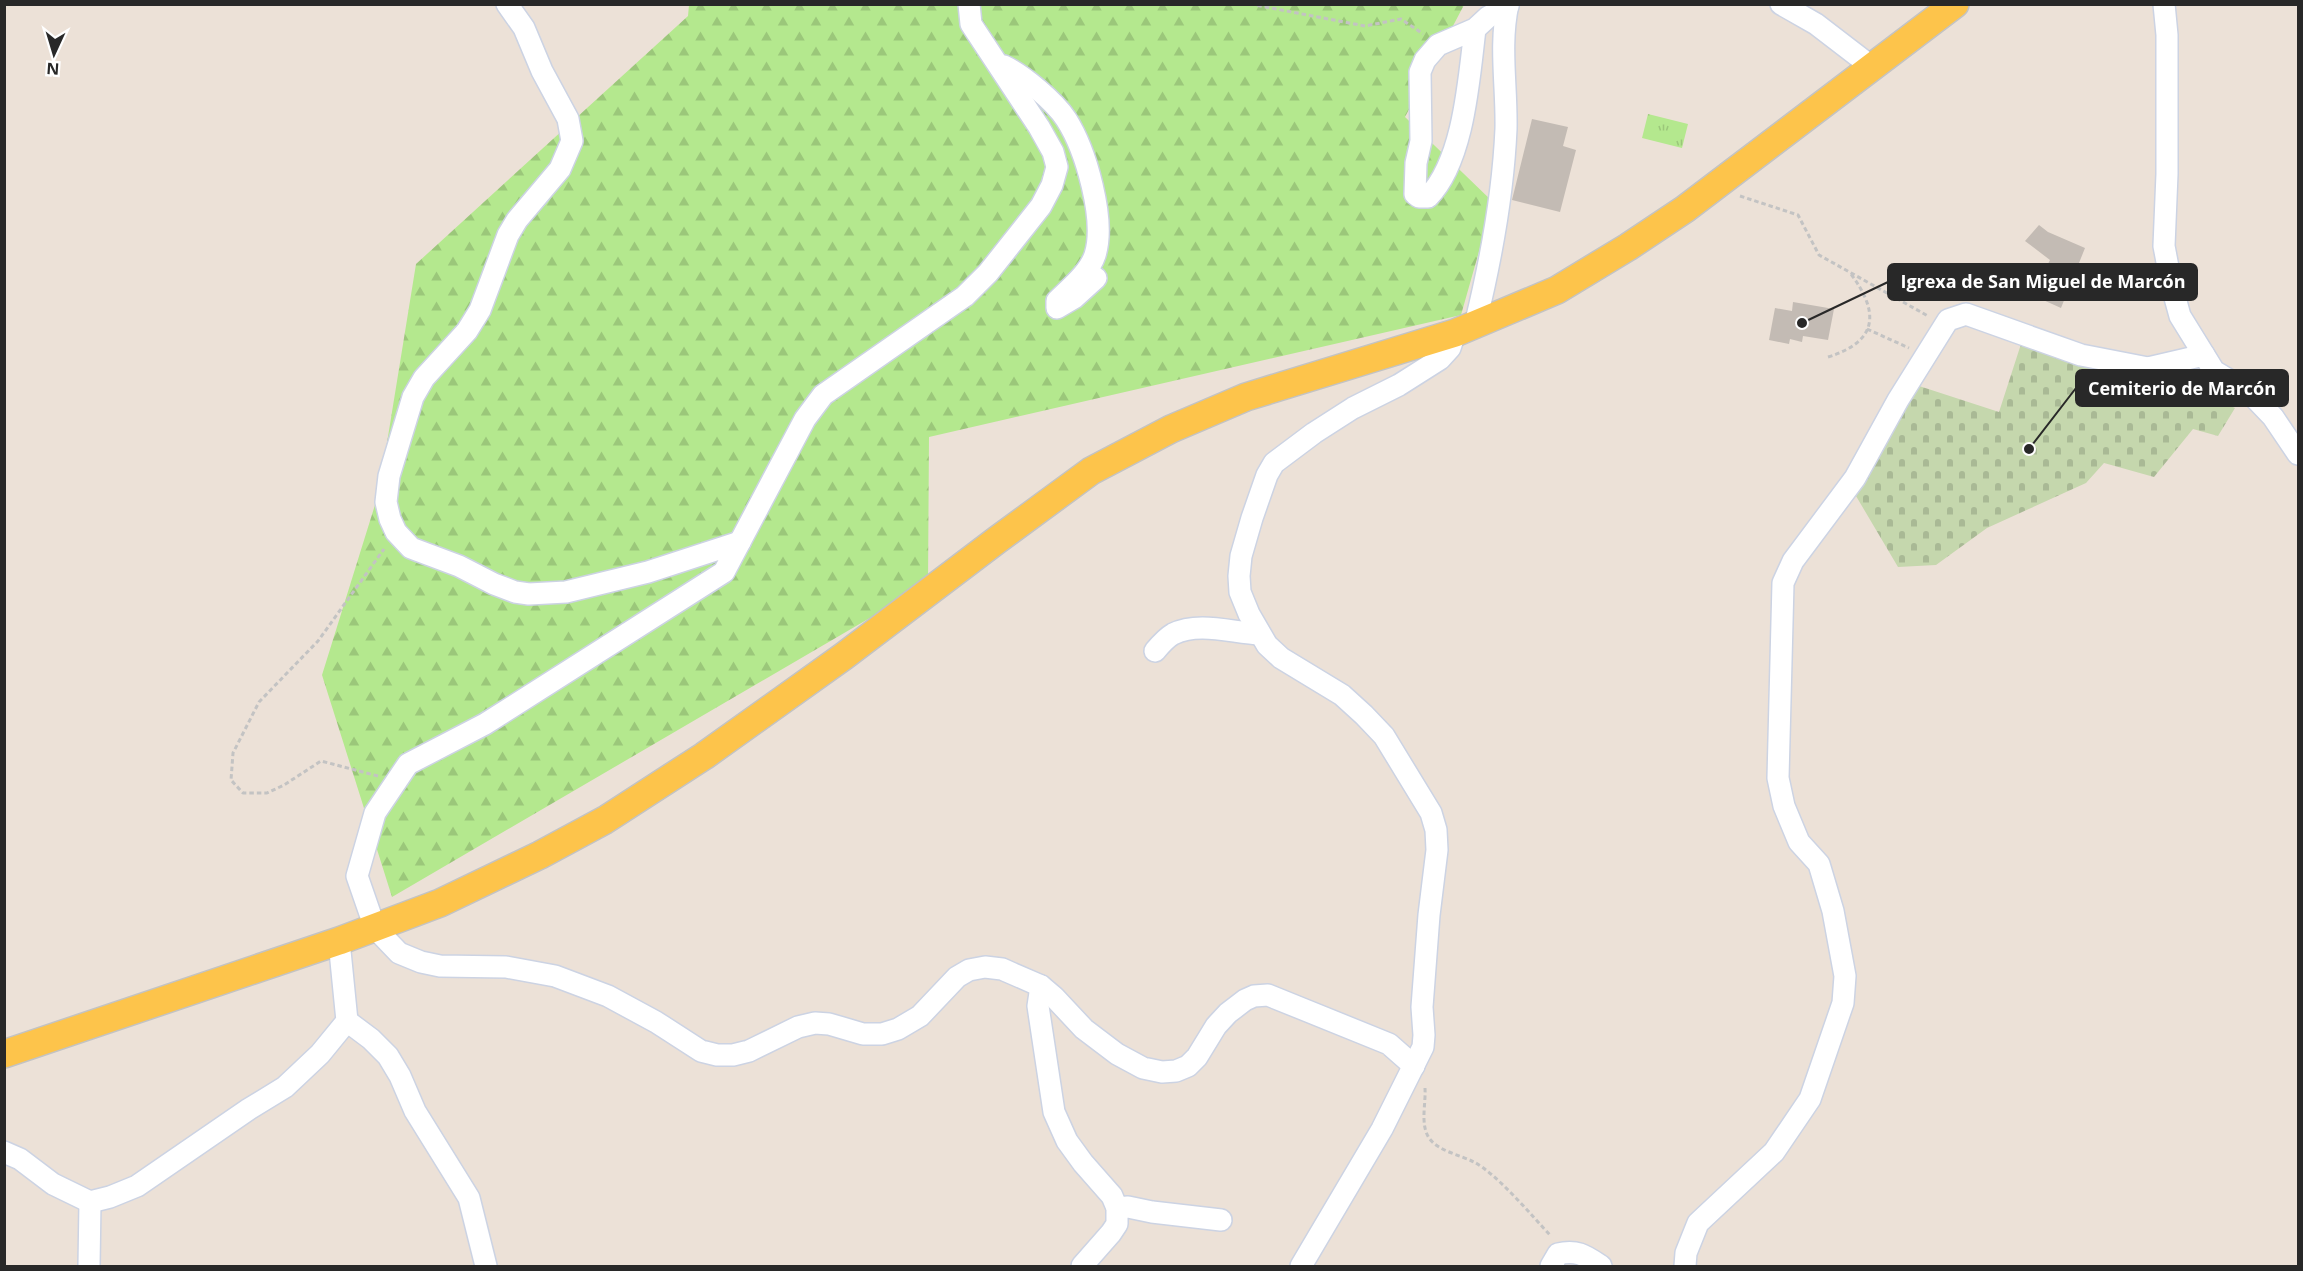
<svg xmlns="http://www.w3.org/2000/svg" width="2303" height="1271" viewBox="0 0 2303 1271" font-family="'Open Sans',sans-serif">
<style>
.forest{fill:url(#forest-firs)}
.cemetery{fill:url(#cemetery-stones)}
.park{fill:url(#park-tufts)}
.building{fill:#c3bbb4}
.lines{fill:none;stroke-linecap:round;stroke-linejoin:round}
.minor-casing{stroke:#ccd3e3;stroke-width:24}
.major-casing{stroke:#c3c3c3;stroke-width:30}
.path{stroke:#c3c3c3;stroke-width:3;stroke-dasharray:4.5 3;stroke-linecap:butt}
.minor{stroke:#fff;stroke-width:21}
.major{stroke:#fdc44b;stroke-width:27}
.leader{fill:none;stroke:#282828;stroke-width:2}
.callout-dot{fill:#282828;stroke:#fff;stroke-width:2}
.callout{fill:#282828;stroke:#282828;stroke-width:2}
.callout-label{font-size:18px;text-anchor:middle;font-weight:bold;fill:#fff}
</style>
<defs>
<pattern id="forest-firs" width="22" height="20" patternUnits="userSpaceOnUse" patternTransform="scale(1.5)"><rect width="22" height="20" fill="#b4e88e"/><path d="M5 1l3.5 6h-7zM16 11l3.5 6h-7z" fill="#9bc77a"/></pattern>
<pattern id="cemetery-stones" width="16" height="16" patternUnits="userSpaceOnUse" patternTransform="scale(1.5)"><rect width="16" height="16" fill="#c5d7ad"/><path d="M2 7V4a2 2 0 0 1 4 0v3zM10 15v-3a2 2 0 0 1 4 0v3z" fill="#a9b995"/></pattern>
<pattern id="park-tufts" width="24" height="20" patternUnits="userSpaceOnUse" patternTransform="scale(1.5)"><rect width="24" height="20" fill="#b4e88e"/><path d="M3 7l-1-3M5 7V3M7 7l1-3M15 17l-1-3M17 17v-4M19 17l1-3" fill="none" stroke="#9bc77a"/></pattern>
</defs>
<rect width="100%" height="100%" fill="#ece1d7"/>
<path class="forest" d="M689 5H1464L1405 117 1493 202 1461 315 929 437 928 584 392 897 322 675 379 492 416 264 688 16Z"/>
<path class="cemetery" d="M2021 344 2217 399 2235 408 2218 436 2193 429 2154 477 2104 463 2086 483 1987 528 1936 565 1898 567 1856 496 1916 385 1999 412Z"/>
<path class="park" d="M1648 114 1688 124 1682 148 1642 138Z"/>
<g class="building">
<path d="M1532 119 1568 127 1563 146 1576 150 1560 212 1512 200Z"/>
<path d="M2039 225 2048 232 2085 248 2061 308 2032 295 2050 260 2025 241Z"/>
<path d="M1793 302 1834 309 1828 340 1803 336 1802 342 1790 339 1789 344 1769 340 1775 308 1792 311Z"/>
</g>
<g class="lines">
<g class="minor-casing">
<g id="minor">
<path d="M507 4 524 28 542 71 568 119 572 141 560 169 517 220 508 235 480 310 467 331 424 378 413 397 389 476 386 502 390 519 396 532 411 548 459 566 494 584 515 592 529 594 566 592 648 572 740 542"/>
<path d="M969 4 971 24 1039 127 1053 152 1057 167 1052 185 1041 206 988 273 965 296 823 395 805 419 724 572 485 724 408 764 375 813 357 876 375 928 399 953 421 962 440 966 506 967 555 976 608 996 656 1022 701 1051 717 1055H733L749 1051 798 1027 815 1023 829 1024 863 1034H882L898 1029 920 1016 957 977 969 970 985 967 1002 969 1041 986 1054 997 1084 1029 1117 1054 1143 1068 1162 1072 1176 1071 1188 1066 1197 1057 1216 1026 1228 1013 1245 1000 1254 996 1268 995 1389 1044 1414 1066"/>
<path d="M1781 4 1816 24 1872 67"/>
<path d="M2164 4 2167 35V174L2164 246 2171 283 2180 316 2214 371 2249 392 2273 417 2298 454"/>
<path d="M1475 29C1469 78 1464 161 1428 197H1419L1415 194 1416 163 1421 141 1420 72 1425 60 1438 45 1475 29 1488 17 1508 6"/>
<path d="M1004 66C1023 75 1055 102 1066 119 1086 150 1106 220 1095 255 1089 273 1070 288 1057 301V308L1074 298 1096 278"/>
<path d="M1475 325C1491 260 1503 196 1506 129 1507 87 1499 46 1508 4"/>
<path d="M1155 651C1160 645 1166 638 1173 634 1199 621 1233 633 1260 634"/>
<path d="M1041 986 1038 1006 1054 1112 1067 1141 1083 1163 1112 1196 1117 1208V1224L1111 1233 1082 1266"/>
<path d="M347 1021 371 1039 388 1056 400 1076 415 1111 469 1198 486 1266"/>
<path d="M4 1152 20 1159 53 1184 90 1202 110 1197 137 1186 249 1109 285 1087 320 1054 347 1021 339 941"/>
<path d="M1117 1208 1128 1207 1152 1212 1221 1220"/>
<path d="M89 1266 90 1202"/>
<path d="M1301 1266 1382 1129 1423 1047 1424 1035 1422 1007 1429 915 1437 850 1436 830 1431 813 1384 736 1364 715 1342 695 1281 658 1267 645 1249 614 1240 592 1239 576 1241 556 1252 518 1267 475 1274 463 1314 433 1353 408 1399 385 1440 359 1450 348 1455 333"/>
<path d="M1551 1266 1558 1254C1577 1249 1586 1256 1601 1266"/>
<path d="M1685 1266 1686 1253 1698 1223 1774 1152 1810 1099 1843 1003 1845 976 1833 911 1819 864 1799 842 1784 806 1778 778 1783 583 1793 561 1855 478 1898 400 1948 320 1966 314 2081 355 2148 368 2204 355"/>
</g>
</g>
<g class="major-casing">
<path id="major" d="M4 1054 339 941 440 903 540 855 605 820 704 756 844 656 997 540 1091 471 1171 429 1246 397 1455 333 1557 290 1628 247 1685 209 1955 4"/>
</g>
<g class="path">
<path d="M1250 4 1365 26 1401 19 1423 34"/>
<path d="M1740 196 1798 215 1819 255 1928 316"/>
<path d="M1867 329 1909 348"/>
<path d="M1828 357C1879 341 1879 312 1851 274"/>
<path d="M378 776 321 761 284 785 267 793H243L231 780 233 753 259 702 318 641 384 549"/>
<path d="M1425 1088C1426 1104 1420 1124 1429 1138 1438 1151 1460 1155 1474 1162 1498 1175 1531 1215 1551 1236"/>
</g>
<use href="#minor" class="minor"/>
<use href="#major" class="major"/>
</g>
<path class="leader" d="M1802 323L1888 282M2029 449L2076 388"/>
<g class="callout-dot">
<circle cx="1802" cy="323" r="6"/>
<circle cx="2029" cy="449" r="6"/>
</g>
<g class="callout">
<rect x="1888" y="264" width="309" height="36" rx="6"/>
<rect x="2076" y="370" width="212" height="36" rx="6"/>
</g>
<g class="callout-label">
<text x="2043" y="288">Igrexa de San Miguel de Marcón</text>
<text x="2182" y="395">Cemiterio de Marcón</text>
</g>
<rect width="2303" height="1271" fill="none" stroke="#282828" stroke-width="12"/>
<g transform="translate(54 54) rotate(184)" stroke="#ffffff" stroke-width="4.5" paint-order="stroke">
<path d="M0-4.5L10 22L0 15L-10 22Z" fill="#282828"/>
<text y="-9" font-size="16" font-weight="bold" text-anchor="middle" fill="#282828">N</text>
</g>
</svg>
